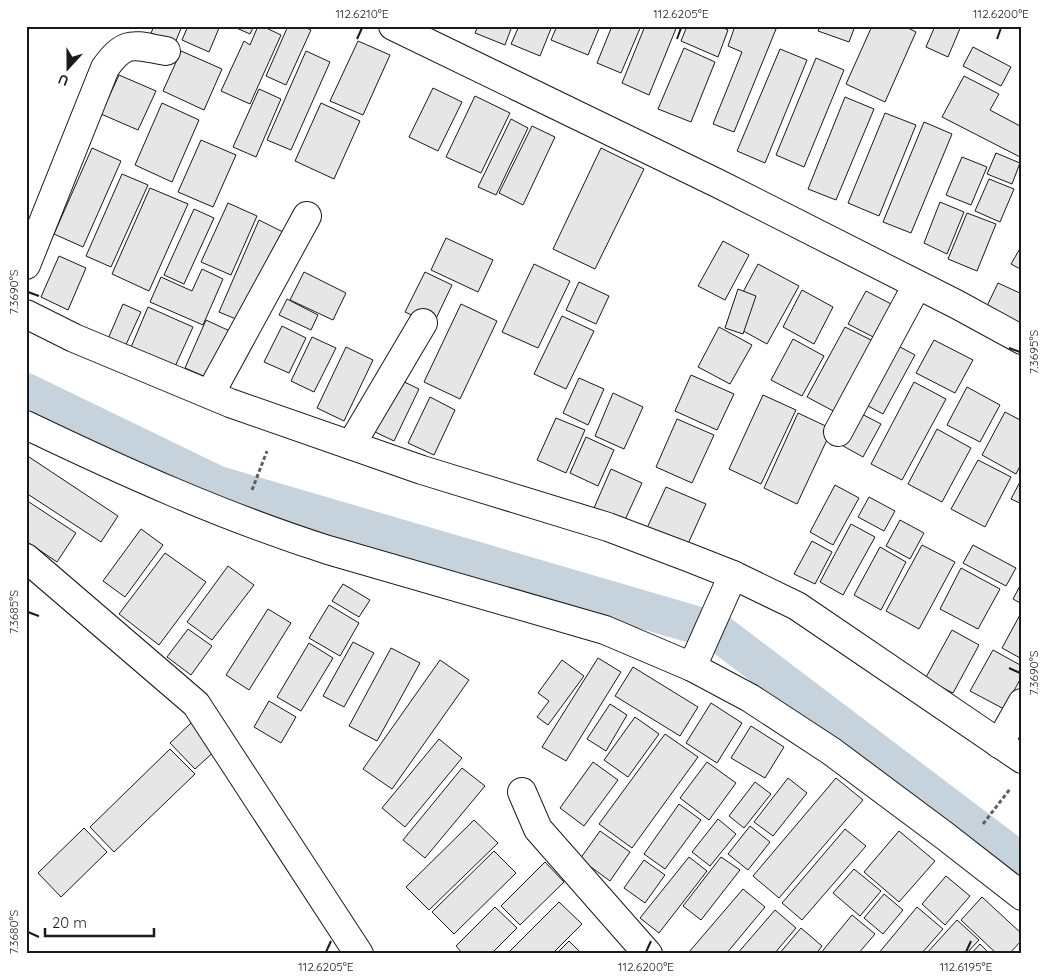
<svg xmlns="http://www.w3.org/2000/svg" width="1048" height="980" viewBox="0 0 1048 980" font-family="Quicksand,sans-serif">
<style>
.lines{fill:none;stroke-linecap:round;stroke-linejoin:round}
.canal{stroke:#c6d2dc;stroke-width:38}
.building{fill:#e6e6e6;stroke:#1a1a1a}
.street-casing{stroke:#1a1a1a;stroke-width:30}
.path{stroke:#5f5f5f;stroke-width:3;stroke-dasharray:4 2.5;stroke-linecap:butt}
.street{stroke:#fff;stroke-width:28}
.ticks{fill:none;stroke:#1a1a1a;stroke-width:2}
.neatline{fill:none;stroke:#1a1a1a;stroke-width:2}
.ticks-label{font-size:12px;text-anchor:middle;fill:#1a1a1a}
</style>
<rect width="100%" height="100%" fill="#fff"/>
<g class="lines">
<path class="canal" d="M26 392 218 485 716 631 1022 863"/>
</g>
<g class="building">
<path d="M154 26H182L175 43 151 33Z"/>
<path d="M188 26H215L219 28 209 52 182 40Z"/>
<path d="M232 26H254L250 34Z"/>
<path d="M258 26H262L281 35 250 104 221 91 244 41 250 45Z"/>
<path d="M288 26H302L311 30 286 85 266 76Z"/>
<path d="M478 26H512L505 45 475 33Z"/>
<path d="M519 26H552L540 56 511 44Z"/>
<path d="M557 26H600L588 55 551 40Z"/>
<path d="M612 26H641L621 73 597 63Z"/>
<path d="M645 26H677L649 95 622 83Z"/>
<path d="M687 26H719L728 30 718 57 681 41Z"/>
<path d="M735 26H769L776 29 734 132 713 124 742 52 728 46Z"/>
<path d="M820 26H855L849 42 818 31Z"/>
<path d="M872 26H904L916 32 885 102 846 84Z"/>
<path d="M935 26H961L948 57 926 47Z"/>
<path d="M358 41 390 55 363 115 330 101Z"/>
<path d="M973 47 1011 67 1001 86 963 66Z"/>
<path d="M684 48 715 62 691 122 658 109Z"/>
<path d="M780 49 807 60 765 163 737 151Z"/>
<path d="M181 51 222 69 204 110 163 91Z"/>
<path d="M306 51 330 62 291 150 267 140Z"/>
<path d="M816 58 844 70 804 167 776 155Z"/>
<path d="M119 75 156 91 138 130 101 114Z"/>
<path d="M964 76 999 94 990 110 1022 127V158L942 117Z"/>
<path d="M433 88 462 102 438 151 409 137Z"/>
<path d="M259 89 281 99 256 157 233 147Z"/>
<path d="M475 96 510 113 481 173 446 157Z"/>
<path d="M845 97 874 109 836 200 808 189Z"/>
<path d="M162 103 199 120 172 182 135 165Z"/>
<path d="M321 103 360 121 334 179 295 161Z"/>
<path d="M885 113 916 125 879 216 848 203Z"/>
<path d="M511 119 528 128 496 195 478 187Z"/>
<path d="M924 122 952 134 911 233 883 222Z"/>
<path d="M532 126 555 137 523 205 499 193Z"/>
<path d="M201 140 236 155 213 207 178 192Z"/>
<path d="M92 148 121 161 83 247 54 234Z"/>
<path d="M601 148 644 169 595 269 553 249Z"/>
<path d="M996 153 1020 163 1012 184 987 174Z"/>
<path d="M962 157 987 167 971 205 946 195Z"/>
<path d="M122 174 148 185 111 267 86 256Z"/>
<path d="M989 179 1014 189 1000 222 975 211Z"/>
<path d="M150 188 188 204 149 291 112 274Z"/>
<path d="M940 202 964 212 947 254 924 243Z"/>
<path d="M228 203 257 216 231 275 201 262Z"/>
<path d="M194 209 214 218 184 284 164 275Z"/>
<path d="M967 213 996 224 977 271 948 259Z"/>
<path d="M259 220 283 232 243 322 219 312Z"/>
<path d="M446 238 493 260 478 292 431 270Z"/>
<path d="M723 241 749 255 725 300 698 286Z"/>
<path d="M1022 245V270L1011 264Z"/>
<path d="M59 256 86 268 68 310 41 297Z"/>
<path d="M534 264 570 281 538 348 502 332Z"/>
<path d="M758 264 799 286 767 344 727 322Z"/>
<path d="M202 269 223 279 203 325 150 302 161 277 192 291Z"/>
<path d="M304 272 346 293 333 320 290 300Z"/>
<path d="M425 272 452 285 433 325 405 312Z"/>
<path d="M579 282 609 296 596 324 566 310Z"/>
<path d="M998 283 1022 294V320L1020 324 986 308Z"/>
<path d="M738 289 756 296 743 334 725 328Z"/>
<path d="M802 290 833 307 814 344 783 327Z"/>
<path d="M866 291 899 308 881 341 848 324Z"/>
<path d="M287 299 318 315 311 330 279 315Z"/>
<path d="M123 304 141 312 124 349 107 341Z"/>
<path d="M461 304 497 321 460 399 424 382Z"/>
<path d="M148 307 193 327 173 371 129 352Z"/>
<path d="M562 316 594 331 566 389 534 374Z"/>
<path d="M206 320 234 333 213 380 185 368Z"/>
<path d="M282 326 306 338 289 373 264 362Z"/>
<path d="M719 327 752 345 730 384 698 367Z"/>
<path d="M845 327 877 343 839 414 807 397Z"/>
<path d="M312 337 336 348 314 392 291 381Z"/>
<path d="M793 339 824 356 802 396 771 380Z"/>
<path d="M934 340 973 360 955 393 916 373Z"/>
<path d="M889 341 915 355 883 414 857 400Z"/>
<path d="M346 347 373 360 344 421 317 408Z"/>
<path d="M691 375 734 394 717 430 675 411Z"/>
<path d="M579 378 604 389 588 425 563 413Z"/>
<path d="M398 379 419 389 394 441 373 431Z"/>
<path d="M914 382 946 399 902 480 871 464Z"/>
<path d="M967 387 1000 405 980 442 947 425Z"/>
<path d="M613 393 643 407 624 449 595 436Z"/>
<path d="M763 395 796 410 761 484 729 469Z"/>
<path d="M430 397 455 410 434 455 408 443Z"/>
<path d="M854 410 881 424 863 457 836 442Z"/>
<path d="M1005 412 1022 421V462L1016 474 982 455Z"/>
<path d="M798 413 832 429 797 504 764 488Z"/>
<path d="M556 418 585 430 566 473 537 460Z"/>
<path d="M677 419 714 435 692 483 656 467Z"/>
<path d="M937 429 971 448 942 502 908 484Z"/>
<path d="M586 437 614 450 598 486 570 473Z"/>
<path d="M26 455 118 516 101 542 26 493Z"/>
<path d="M978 460 1011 477 985 527 951 509Z"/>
<path d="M611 469 642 483 624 522 594 508Z"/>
<path d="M1022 478V504L1011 499Z"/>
<path d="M835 485 859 498 833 545 810 532Z"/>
<path d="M666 487 706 504 687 546 647 528Z"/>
<path d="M869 497 895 511 884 531 858 517Z"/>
<path d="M26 500 76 533 57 562 26 541Z"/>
<path d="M900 520 924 533 910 559 886 546Z"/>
<path d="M851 524 875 537 843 595 820 582Z"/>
<path d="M141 529 163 545 125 597 103 581Z"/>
<path d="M812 541 832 552 815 584 794 574Z"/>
<path d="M922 545 955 562 919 629 886 611Z"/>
<path d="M973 545 1016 568 1006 586 963 563Z"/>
<path d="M880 547 906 562 881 610 854 595Z"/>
<path d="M165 553 206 582 159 645 119 614Z"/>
<path d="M228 566 254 585 212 640 187 622Z"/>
<path d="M961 568 1000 589 978 629 940 609Z"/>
<path d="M1022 582V604L1013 599Z"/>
<path d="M343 584 370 600 359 617 332 601Z"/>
<path d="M329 605 359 623 340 656 309 638Z"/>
<path d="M268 609 291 623 249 690 226 675Z"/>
<path d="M1021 613H1022V659L1002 648Z"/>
<path d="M188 629 212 646 191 675 167 657Z"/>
<path d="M952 630 979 645 953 693 925 679Z"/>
<path d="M353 642 374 653 344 707 323 696Z"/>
<path d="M309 643 333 658 301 711 277 697Z"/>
<path d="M391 648 420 663 377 741 349 726Z"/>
<path d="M993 650 1022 666V676L1004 709 970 691Z"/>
<path d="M598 658 621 672 566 761 542 747Z"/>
<path d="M440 660 469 680 392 789 363 769Z"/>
<path d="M562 660 584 676 548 725 537 717 549 701 538 693Z"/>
<path d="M633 667 698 707 680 736 615 696Z"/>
<path d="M269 701 296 717 281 743 254 727Z"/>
<path d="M711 703 742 723 717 763 686 743Z"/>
<path d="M610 704 627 715 606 751 587 739Z"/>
<path d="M635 717 659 734 628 777 604 760Z"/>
<path d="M191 723 217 749 195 769 170 743Z"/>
<path d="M751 726 784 747 765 778 731 758Z"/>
<path d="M665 734 698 757 632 848 599 824Z"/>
<path d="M439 739 462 758 405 827 382 808Z"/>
<path d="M170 749 195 774 114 852 90 827Z"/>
<path d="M593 762 618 780 584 826 560 808Z"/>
<path d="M707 762 736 783 709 820 680 798Z"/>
<path d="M462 768 485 786 425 858 403 840Z"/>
<path d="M788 778 807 793 773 836 754 822Z"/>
<path d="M836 778 863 800 779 898 753 876Z"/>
<path d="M755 782 771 794 744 828 729 816Z"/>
<path d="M679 804 701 820 665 869 644 854Z"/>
<path d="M718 819 736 834 710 866 692 852Z"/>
<path d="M474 820 498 843 429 910 406 887Z"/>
<path d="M750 826 770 842 748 870 728 854Z"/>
<path d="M84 828 107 852 61 897 38 873Z"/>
<path d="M845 829 866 846 802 920 782 903Z"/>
<path d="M600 831 630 852 610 881 580 859Z"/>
<path d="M899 831 935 861 899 902 864 872Z"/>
<path d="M494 851 516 873 454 934 432 912Z"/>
<path d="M689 857 707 871 659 933 640 918Z"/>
<path d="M721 857 740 870 701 920 683 906Z"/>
<path d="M644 860 665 875 645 903 624 888Z"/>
<path d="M545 862 564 882 520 925 501 906Z"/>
<path d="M854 869 881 891 860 916 833 893Z"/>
<path d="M946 876 970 896 945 925 922 904Z"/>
<path d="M743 889 765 907 726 954H692L689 952Z"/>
<path d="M884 894 903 910 883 934 864 918Z"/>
<path d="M982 897 1022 934V940L1009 954H997L961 920Z"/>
<path d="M559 902 582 924 552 954H507Z"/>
<path d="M495 907 517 928 491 954H463L456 946Z"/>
<path d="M917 907 943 929 921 954H878Z"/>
<path d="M775 910 796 928 774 954H737Z"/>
<path d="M852 915 875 934 858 954H820Z"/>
<path d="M957 920 979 940 966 954H926Z"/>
<path d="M801 928 822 946 816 954H779Z"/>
<path d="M569 941 582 954H556Z"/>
<path d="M980 944 990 954H971Z"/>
</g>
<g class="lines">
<g class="street-casing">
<g id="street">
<path d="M393 26 719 184 956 304 1022 340"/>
<path d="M26 265 105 68C126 38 135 46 166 51"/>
<path d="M26 314 74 338 230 403 422 470 608 527 690 558 733 575 797 606 1022 759"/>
<path d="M210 394 307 216"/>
<path d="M26 425C124 472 224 517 328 550L605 630 692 667 750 698 831 751 945 836 1022 896"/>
<path d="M838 432 917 285"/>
<path d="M351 445 423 323"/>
<path d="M26 558 196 704 359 954"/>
<path d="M692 667 733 575"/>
<path d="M999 744 1022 703"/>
<path d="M522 792 538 829 648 954"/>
</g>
</g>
<g class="path">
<path d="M252 490 267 451"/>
<path d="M983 824 1010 789"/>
</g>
<use href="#street" class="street"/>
</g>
<path class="ticks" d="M357 39 362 28M677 39 681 28M997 39 1001 28M28 292 39 296M1009 348 1020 352M28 612 39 616M1009 668 1020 673M28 932 39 937M326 952 331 941M646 952 651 941M966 952 971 941"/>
<rect width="1048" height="980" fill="none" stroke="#ffffff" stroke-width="55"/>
<g transform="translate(68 68) rotate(201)" stroke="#ffffff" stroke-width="4" paint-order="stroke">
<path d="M0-4L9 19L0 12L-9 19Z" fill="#1a1a1a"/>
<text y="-8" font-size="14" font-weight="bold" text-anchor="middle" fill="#1a1a1a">U</text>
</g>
<path d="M45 928v8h109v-8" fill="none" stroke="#1a1a1a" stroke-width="2.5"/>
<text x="52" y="928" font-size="15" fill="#1a1a1a" stroke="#ffffff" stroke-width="4" paint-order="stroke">20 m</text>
<rect x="28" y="28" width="992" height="924" class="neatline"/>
<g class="ticks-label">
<text x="362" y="18">112.6210°E</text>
<text x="681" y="18">112.6205°E</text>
<text x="1001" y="18">112.6200°E</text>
<text transform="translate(14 292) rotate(-90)" y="4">7.3690°S</text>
<text transform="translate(1034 352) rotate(-90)" y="4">7.3695°S</text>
<text transform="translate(14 612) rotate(-90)" y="4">7.3685°S</text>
<text transform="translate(1034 673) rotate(-90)" y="4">7.3690°S</text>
<text transform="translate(14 932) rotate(-90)" y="4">7.3680°S</text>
<text x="326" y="971">112.6205°E</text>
<text x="646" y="971">112.6200°E</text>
<text x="966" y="971">112.6195°E</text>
</g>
</svg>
